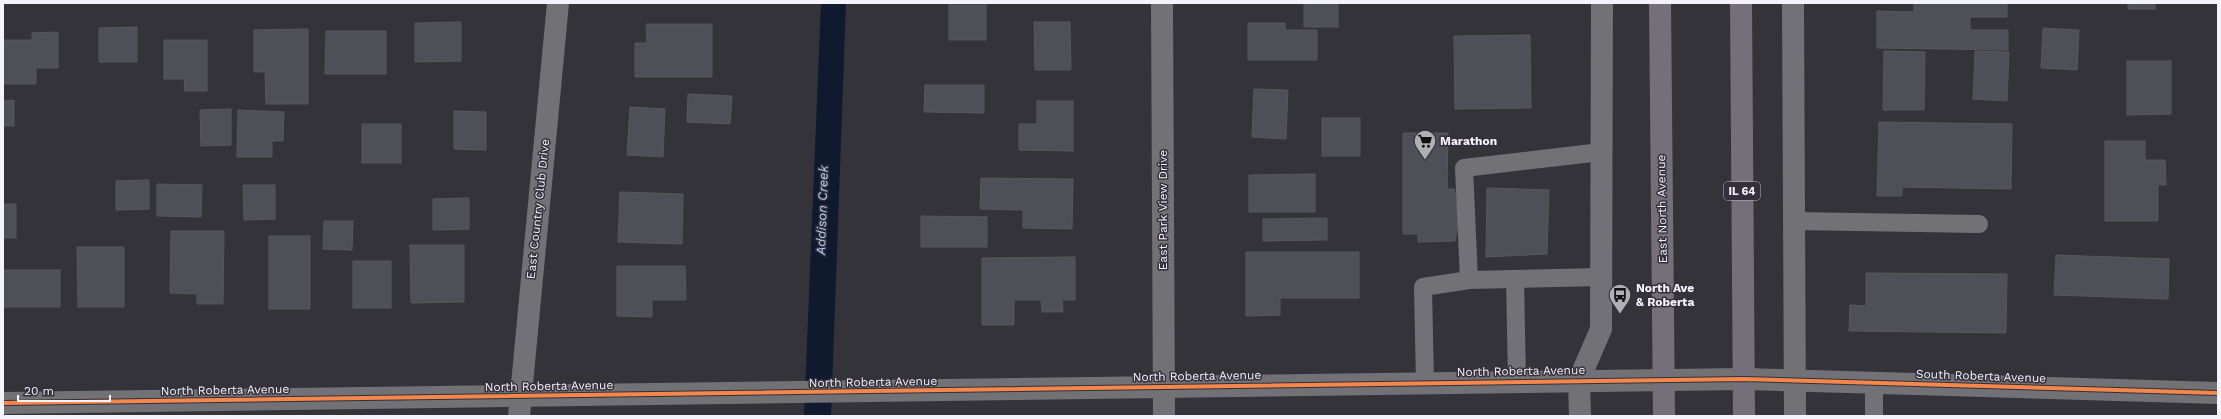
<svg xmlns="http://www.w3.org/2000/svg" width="2221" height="419" viewBox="0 0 2221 419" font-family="'Work Sans',sans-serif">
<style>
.water{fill:#0f1a2f}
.building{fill:#4f4f57;stroke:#57575c}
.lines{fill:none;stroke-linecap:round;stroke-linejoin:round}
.service{stroke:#727175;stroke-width:18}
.minor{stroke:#727175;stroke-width:22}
.primary{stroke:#756f7a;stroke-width:22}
.cycleway-casing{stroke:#33303c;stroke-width:6}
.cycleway{stroke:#f5874c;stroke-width:4}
.labels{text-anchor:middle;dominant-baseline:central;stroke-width:3;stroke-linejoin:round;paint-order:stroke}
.shield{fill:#33303c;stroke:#bab8c1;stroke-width:1}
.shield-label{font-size:11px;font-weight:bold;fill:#f4f2fa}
.poi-label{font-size:12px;font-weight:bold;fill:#f4f2fa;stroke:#33303c;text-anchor:start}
.street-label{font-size:12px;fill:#f4f2fa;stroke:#33303c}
.water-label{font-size:13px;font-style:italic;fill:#b6cff6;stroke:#33303c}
</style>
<rect width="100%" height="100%" fill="#343339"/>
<path class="water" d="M821 3H846L831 416H804Z"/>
<g class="building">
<rect x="1304" y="3" width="34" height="24"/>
<path d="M1914 3H2007V17H1970V30H2008V50L1877 48V11L1914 12Z"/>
<rect x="2128" y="3" width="27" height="6"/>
<rect x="949" y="5" width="37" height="35"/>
<path d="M461 22V61L415 62V23Z"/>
<path d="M1034 22H1070L1071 70H1035Z"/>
<path d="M1248 23H1285V30H1317V60H1248Z"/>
<path d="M646 24H712V77H635V43H647Z"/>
<path d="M137 27V62H99V28Z"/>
<path d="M2043 28 2079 30 2077 70 2041 68Z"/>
<path d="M308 29V104H266L265 72H254V30Z"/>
<path d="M326 31H386V74H325Z"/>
<path d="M58 32V68H36V84H3V40H32V33Z"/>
<path d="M1530 35 1531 108 1455 109 1454 36Z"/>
<path d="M164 40H207V91H185L184 79H164Z"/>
<path d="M1884 51 1925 52 1924 110H1883Z"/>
<path d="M1975 51 2009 52 2007 101 1973 99Z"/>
<path d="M2127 61H2171V114L2127 115Z"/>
<path d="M925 85H984V113L924 112Z"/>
<path d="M1254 89 1288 90 1286 139 1252 137Z"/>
<path d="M688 94 732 96 730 124 687 122Z"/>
<path d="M14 100V126H3V101Z"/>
<path d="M1037 101H1073V151L1019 150V124H1037Z"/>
<path d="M630 107 665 109 663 157 627 155Z"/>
<path d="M231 109V145L201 146 200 110Z"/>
<path d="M238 110 284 112 283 141H272V157H237Z"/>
<path d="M454 111 486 112V150L454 149Z"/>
<rect x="1322" y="118" width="38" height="38"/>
<path d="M1879 122 2012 124 2011 189 1902 187V196H1877Z"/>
<rect x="362" y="124" width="39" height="39"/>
<path d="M1403 133H1448L1447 189H1454L1460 214 1455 241 1418 242V234H1403Z"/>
<path d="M2105 141H2145V160H2165L2166 185H2158V221H2105Z"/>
<path d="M1315 174V212H1249V175Z"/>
<path d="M981 178 1073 179 1072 229 1023 228V210L980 209Z"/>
<path d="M149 180V209L116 210V181Z"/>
<path d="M157 184 202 185 201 217 157 216Z"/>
<path d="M243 185H275V219L244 220Z"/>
<path d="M1487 188 1549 190 1547 254 1486 257Z"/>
<path d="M620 192 683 194 682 244 618 242Z"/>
<path d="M469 198V229L433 230V199Z"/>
<rect x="3" y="204" width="13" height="34"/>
<path d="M921 216 987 217V247H921Z"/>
<path d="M1327 218V240L1263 241V219Z"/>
<path d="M324 221H353L352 250 323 249Z"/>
<path d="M171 231H224L223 304H197V294L170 293Z"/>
<rect x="269" y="236" width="41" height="73"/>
<path d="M410 245H464V302L411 303Z"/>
<path d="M77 247H124V307H78Z"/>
<path d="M1246 252H1359V298H1280V315L1246 316Z"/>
<path d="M2056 255 2169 259 2168 299 2054 295Z"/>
<path d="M1075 257V300H1062L1063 312H1042L1041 300H1014V325H982V258Z"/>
<rect x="353" y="261" width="38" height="47"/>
<path d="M617 266H685L686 300H652V317L617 316Z"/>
<rect x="3" y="270" width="57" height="37"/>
<path d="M1866 273 2007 274 2006 333 1849 331 1850 305 1866 306Z"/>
</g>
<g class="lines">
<g class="service">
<path d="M1794 221 1979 224"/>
<path d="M1515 279 1517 381"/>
<path d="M1469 280 1601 277"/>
<path d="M1425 383 1423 287 1469 280 1464 168 1601 152"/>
<path d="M1874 416V383"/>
</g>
<g class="minor">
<path d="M1162 3 1164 416"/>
<path d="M1793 3 1795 416"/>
<path d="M3 403 1744 379 2218 393"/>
<path d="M519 416 558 3"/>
<path d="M1580 416 1579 380 1601 329 1602 3"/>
</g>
<g class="primary">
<path d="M1660 3 1664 416"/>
<path d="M1741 3 1744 416"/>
</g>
<g class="cycleway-casing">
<path id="cycleway" d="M3 403 1744 379 2218 393"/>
</g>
<use href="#cycleway" class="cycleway"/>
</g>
<defs>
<g id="supermarket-pin" transform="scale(1.15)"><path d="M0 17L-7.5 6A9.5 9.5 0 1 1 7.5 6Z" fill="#b1afb6" stroke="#33303c"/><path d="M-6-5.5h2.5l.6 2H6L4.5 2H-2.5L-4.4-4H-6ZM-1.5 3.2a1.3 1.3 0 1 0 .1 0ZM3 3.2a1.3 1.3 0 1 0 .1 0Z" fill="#111"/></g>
<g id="bus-pin" transform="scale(1.15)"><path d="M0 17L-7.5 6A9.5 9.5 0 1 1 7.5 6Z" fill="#b1afb6" stroke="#33303c"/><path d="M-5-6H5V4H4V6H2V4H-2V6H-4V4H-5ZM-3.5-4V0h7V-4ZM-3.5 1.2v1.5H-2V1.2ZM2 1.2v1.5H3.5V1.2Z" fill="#111"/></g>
</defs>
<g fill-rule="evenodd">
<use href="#supermarket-pin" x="1425" y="141"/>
<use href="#bus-pin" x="1620" y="295"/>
</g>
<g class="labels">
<rect class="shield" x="1724" y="182" width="36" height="18" rx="3"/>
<g class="shield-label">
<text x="1742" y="191">IL 64</text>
</g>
<g class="poi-label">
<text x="1440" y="141">Marathon</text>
<text x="1636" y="288">North Ave<tspan x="1636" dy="14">&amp; Roberta</tspan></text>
</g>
<g class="street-label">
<text transform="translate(538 209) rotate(-84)">East Country Club Drive</text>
<text transform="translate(1662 209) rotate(-91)">East North Avenue</text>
<text transform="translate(1163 210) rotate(-90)">East Park View Drive</text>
<text transform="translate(1521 371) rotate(-1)">North Roberta Avenue</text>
<text transform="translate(1197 376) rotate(-1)">North Roberta Avenue</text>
<text transform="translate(1981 376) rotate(2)">South Roberta Avenue</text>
<text transform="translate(873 382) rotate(-1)">North Roberta Avenue</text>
<text transform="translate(549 386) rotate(-1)">North Roberta Avenue</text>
<text transform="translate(225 390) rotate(-1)">North Roberta Avenue</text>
</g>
<g class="water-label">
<text transform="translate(822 210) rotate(-88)">Addison Creek</text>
</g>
</g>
<rect width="2221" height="419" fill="none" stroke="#f4f2fa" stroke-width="8"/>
<path d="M18 395v6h92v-6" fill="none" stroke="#f4f2fa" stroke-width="2"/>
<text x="24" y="395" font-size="12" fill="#f4f2fa" stroke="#33303c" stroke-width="3" paint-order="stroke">20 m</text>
</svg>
